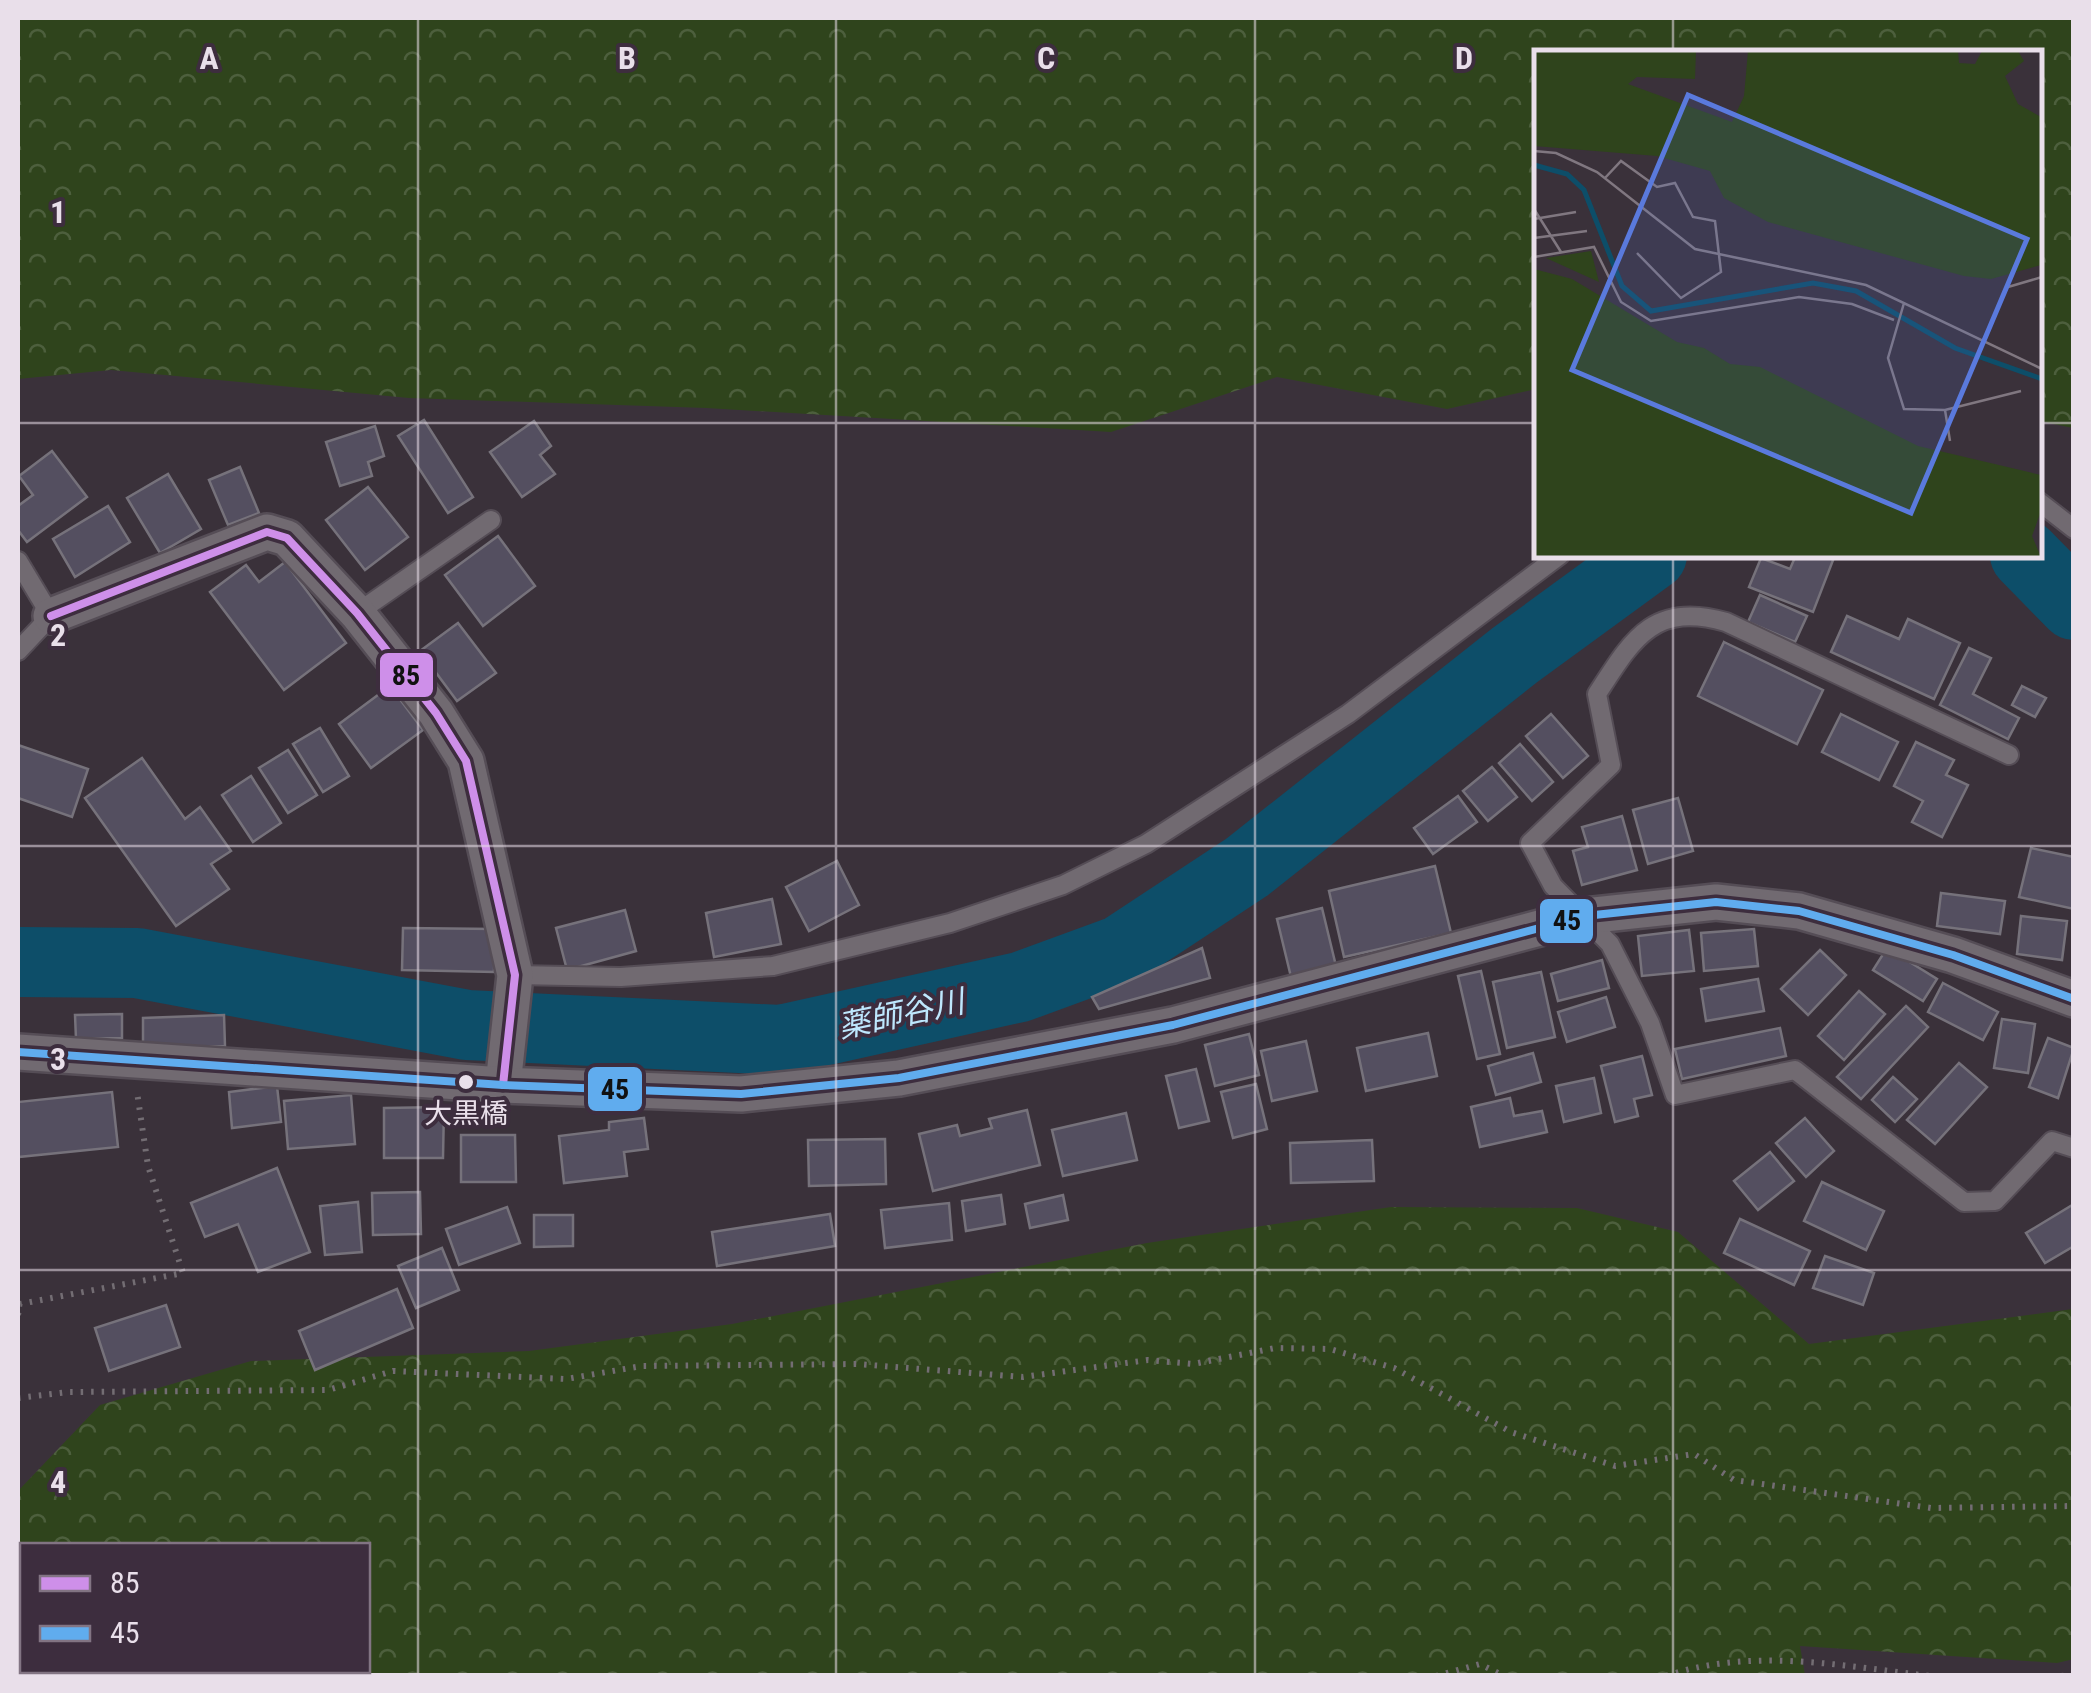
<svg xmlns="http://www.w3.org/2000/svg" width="2091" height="1693" viewBox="0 0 2091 1693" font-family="'Roboto Condensed','Noto Sans JP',sans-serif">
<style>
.forest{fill:url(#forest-crowns);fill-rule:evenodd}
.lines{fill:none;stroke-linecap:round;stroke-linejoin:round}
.river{stroke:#0d4e69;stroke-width:70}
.building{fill:#544f60;stroke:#76727b;stroke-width:2.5}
.service-casing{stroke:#554d56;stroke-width:22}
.minor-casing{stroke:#554d56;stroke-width:40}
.path{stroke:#736d73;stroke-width:6;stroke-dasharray:2.5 8;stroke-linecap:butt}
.service{stroke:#716a71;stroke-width:18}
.minor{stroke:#716a71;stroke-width:35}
.bus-1-casing{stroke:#3d2d3e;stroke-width:15}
.bus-2-casing{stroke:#3d2d3e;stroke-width:15}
.bus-1{stroke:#ce8fe9;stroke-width:8}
.bus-2{stroke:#60acee;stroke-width:8}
.grid{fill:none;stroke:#e9dfea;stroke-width:2.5;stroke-opacity:0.55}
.bus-dot{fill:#e9dfea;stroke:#3d2d3e;stroke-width:4}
.labels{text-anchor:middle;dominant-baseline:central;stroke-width:8;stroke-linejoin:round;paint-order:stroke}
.bus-label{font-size:28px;fill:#e9dfea;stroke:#3d2d3e}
.water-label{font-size:32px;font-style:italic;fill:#bee7fd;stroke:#3d2d3e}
.inset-river{fill:none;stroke:#0d4e69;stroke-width:5}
.inset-road{fill:none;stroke:#807780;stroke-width:2.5}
.view{fill:#5a7add;fill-opacity:0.15;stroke:#5a7add;stroke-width:5}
.inset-edge{fill:none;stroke:#e9dfea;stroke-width:5}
.grid-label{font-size:32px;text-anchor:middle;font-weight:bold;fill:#e9dfea;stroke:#3d2d3e;stroke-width:8;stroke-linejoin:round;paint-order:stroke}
.line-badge{stroke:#3d2d3e;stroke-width:4}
.pale-badge-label{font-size:28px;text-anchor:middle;font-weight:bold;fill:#111}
</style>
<defs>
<pattern id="forest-crowns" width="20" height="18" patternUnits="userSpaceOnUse" patternTransform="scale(2.5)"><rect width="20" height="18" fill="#2f441c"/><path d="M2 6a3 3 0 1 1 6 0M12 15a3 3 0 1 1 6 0" fill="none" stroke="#4d5f3d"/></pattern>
</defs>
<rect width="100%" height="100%" fill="#3a313a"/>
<g class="forest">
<path d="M18 18H2073V428L2039 421 2038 52H1536V389L1447 409 1277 377 1111 432 706 408 409 398 111 370 18 379Z"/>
<path d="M1391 1207 1577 1208 1678 1232 1809 1344 2073 1309 2074 1659 2057 1663 1800 1646 1805 1675H18V1491L100 1405 251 1361 529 1351 732 1324 1147 1243ZM22 1546H368V1670H22Z"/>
</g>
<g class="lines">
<g class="river">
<path d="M2025 555 2074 605"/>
<path d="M18 962 137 963 467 1025 781 1040 1020 987 1121 950 1247 867 1515 655 1652 555"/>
</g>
</g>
<g class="building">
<path d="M424 420 473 497 448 513 398 436Z"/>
<path d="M534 421 551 446 540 455 555 474 522 497 490 452Z"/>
<path d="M375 426 384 456 368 462 372 476 340 486 326 442Z"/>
<path d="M52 451 87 497 27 542 18 530V506L33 495 19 476Z"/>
<path d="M240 467 259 513 228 525 209 480Z"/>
<path d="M168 474 201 529 160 553 127 498Z"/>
<path d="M368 487 408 537 365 570 326 520Z"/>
<path d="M108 506 130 542 75 577 53 539Z"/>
<path d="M498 536 535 586 483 626 445 575Z"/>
<path d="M1796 555H1835L1813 612 1749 587 1761 558 1790 569Z"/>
<path d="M285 562 346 643 284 690 210 592 246 565 259 582Z"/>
<path d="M1760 595 1807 616 1795 642 1748 622Z"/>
<path d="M1847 616 1899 639 1908 619 1960 643 1934 699 1831 652Z"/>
<path d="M458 623 496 673 457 701 420 651Z"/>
<path d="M1724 642 1823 690 1797 744 1698 696Z"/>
<path d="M1969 648 1991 658 1973 694 2019 718 2008 739 1940 705Z"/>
<path d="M390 686 423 730 371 768 339 724Z"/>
<path d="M2022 686 2046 698 2035 717 2012 705Z"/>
<path d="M1551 714 1588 756 1563 778 1526 736Z"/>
<path d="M1841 714 1898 742 1879 780 1822 752Z"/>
<path d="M320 728 349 776 323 792 293 744Z"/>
<path d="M1916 742 1954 760 1946 775 1968 785 1942 837 1912 822 1923 801 1894 786Z"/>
<path d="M1520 744 1553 782 1532 801 1499 763Z"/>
<path d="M18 745 88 769 72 817 18 798Z"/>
<path d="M288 750 317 795 288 813 259 768Z"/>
<path d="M142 758 185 819 200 807 231 851 211 864 229 889 176 926 85 798Z"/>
<path d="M1492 767 1517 797 1488 821 1463 791Z"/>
<path d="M251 776 281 823 253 842 222 795Z"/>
<path d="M1458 796 1477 822 1433 854 1414 828Z"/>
<path d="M1678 798 1693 851 1648 864 1633 810Z"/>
<path d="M1622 816 1637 870 1582 885 1573 851 1588 847 1582 827Z"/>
<path d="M2031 848 2074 857V909L2019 897Z"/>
<path d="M837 861 859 905 809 931 786 887Z"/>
<path d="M1435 866 1451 933 1344 957 1329 891Z"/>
<path d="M1941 893 2005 901 2000 934 1937 926Z"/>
<path d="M772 899 781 944 714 957 706 913Z"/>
<path d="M1322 908 1336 966 1291 977 1277 919Z"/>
<path d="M625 910 636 951 567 970 556 928Z"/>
<path d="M2021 916 2067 921 2062 960 2017 954Z"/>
<path d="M403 928 495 929 494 972 402 970Z"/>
<path d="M1754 929 1758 966 1704 971 1701 933Z"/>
<path d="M1689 930 1694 971 1642 976 1638 936Z"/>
<path d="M1202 948 1210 978 1099 1009 1092 997Z"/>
<path d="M1887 948 1937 979 1923 1001 1873 970Z"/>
<path d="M1820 950 1846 975 1808 1015 1781 989Z"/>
<path d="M1602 960 1609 988 1558 1001 1551 974Z"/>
<path d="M1481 971 1500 1054 1477 1059 1458 976Z"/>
<path d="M1541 972 1555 1037 1507 1048 1493 982Z"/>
<path d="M1758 979 1764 1011 1706 1021 1701 989Z"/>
<path d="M1943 983 1998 1012 1983 1040 1928 1012Z"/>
<path d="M1859 991 1885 1014 1844 1060 1818 1036Z"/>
<path d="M1606 997 1615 1027 1567 1042 1558 1012Z"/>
<path d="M1906 1006 1928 1027 1861 1099 1837 1077Z"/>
<path d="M122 1014V1038L76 1039 75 1015Z"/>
<path d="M224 1015 225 1046 143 1048V1018Z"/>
<path d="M2002 1019 2035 1024 2028 1073 1994 1068Z"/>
<path d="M1780 1028 1786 1056 1682 1079 1675 1049Z"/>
<path d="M1428 1033 1437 1076 1366 1091 1357 1048Z"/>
<path d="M1249 1034 1259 1075 1215 1086 1205 1045Z"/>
<path d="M2048 1038 2074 1048 2058 1098 2029 1087Z"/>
<path d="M1306 1041 1317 1091 1272 1101 1261 1051Z"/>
<path d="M1533 1053 1541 1082 1496 1095 1488 1066Z"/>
<path d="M1642 1056 1652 1095 1634 1099 1638 1116 1615 1122 1601 1066Z"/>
<path d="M1959 1063 1987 1087 1935 1144 1907 1120Z"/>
<path d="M1196 1069 1209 1121 1179 1128 1166 1076Z"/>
<path d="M1893 1077 1917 1099 1895 1122 1872 1100Z"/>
<path d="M1594 1078 1601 1113 1564 1122 1556 1086Z"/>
<path d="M1256 1084 1267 1129 1233 1138 1221 1092Z"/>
<path d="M277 1086 281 1122 232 1128 229 1092Z"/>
<path d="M112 1092 118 1147 18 1157V1102Z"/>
<path d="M351 1095 355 1144 288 1149 284 1101Z"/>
<path d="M1510 1098 1514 1116 1542 1111 1547 1132 1480 1147 1471 1107Z"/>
<path d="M444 1107 443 1158H384V1108Z"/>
<path d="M1027 1110 1040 1165 933 1191 919 1134 957 1125 960 1136 992 1128 989 1119Z"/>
<path d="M1126 1113 1137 1160 1063 1176 1052 1130Z"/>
<path d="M644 1118 648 1149 624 1152 627 1176 564 1183 559 1136 609 1130V1122Z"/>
<path d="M1805 1118 1834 1151 1806 1177 1776 1143Z"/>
<path d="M461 1135H515L516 1182H461Z"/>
<path d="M885 1139 886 1184 809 1186 808 1140Z"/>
<path d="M1372 1140 1374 1181 1291 1183 1290 1143Z"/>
<path d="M1770 1152 1794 1181 1758 1210 1734 1181Z"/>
<path d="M277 1168 310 1252 258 1272 238 1224 205 1237 191 1203Z"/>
<path d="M1822 1182 1884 1211 1866 1250 1804 1221Z"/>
<path d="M420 1192 421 1234 373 1235 372 1193Z"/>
<path d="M1001 1195 1005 1224 966 1231 962 1201Z"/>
<path d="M1063 1195 1068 1220 1030 1228 1025 1204Z"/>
<path d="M358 1202 362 1252 325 1255 320 1206Z"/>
<path d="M949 1203 952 1240 885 1248 881 1210Z"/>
<path d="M2074 1204V1246L2045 1263 2026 1233Z"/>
<path d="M507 1207 520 1243 459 1265 446 1229Z"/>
<path d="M830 1214 835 1246 717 1266 712 1232Z"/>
<path d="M534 1215H573V1246L534 1247Z"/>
<path d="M1740 1219 1810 1251 1794 1285 1724 1253Z"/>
<path d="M442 1248 459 1290 416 1308 398 1266Z"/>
<path d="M1825 1256 1874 1273 1863 1305 1813 1288Z"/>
<path d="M397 1289 413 1328 315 1370 299 1331Z"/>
<path d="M166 1305 180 1347 109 1371 95 1328Z"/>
</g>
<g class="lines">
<g class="service-casing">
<g id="service">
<path d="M2038 501 2074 529"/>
<path d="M18 561 51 616 18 651"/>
<path d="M357 613 491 520"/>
<path d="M2009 755 1726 622C1653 601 1632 640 1597 694L1611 765 1530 843 1553 886 1610 944 1650 1023 1675 1095 1795 1070 1964 1202 1995 1201 2052 1141 2074 1148"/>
<path d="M515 975 621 977 773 966 950 923 1063 885 1146 844 1348 714 1560 555"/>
</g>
</g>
<g class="minor-casing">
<g id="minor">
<path d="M51 616 267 532 287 538 357 613 436 713 466 761 515 975 503 1085"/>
<path d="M18 1052 503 1085 741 1094 899 1078 1173 1025 1585 916 1716 902 1799 911 1953 955 2074 999"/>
</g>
</g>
<g class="path">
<path d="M18 1315 20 1304 183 1273 148 1166 137 1092"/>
<path d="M18 1398 69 1392 328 1390 393 1371 566 1379 642 1366 857 1364 1023 1377 1148 1360 1193 1364 1275 1348 1330 1349 1394 1368 1511 1432 1615 1466 1694 1454 1734 1480 1931 1508 2074 1506"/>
<path d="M1436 1676 1480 1664 1504 1676"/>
<path d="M1666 1676C1751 1647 1843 1666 1930 1676"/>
<path d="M2061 1676 2074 1675"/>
</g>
<use href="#service" class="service"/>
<use href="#minor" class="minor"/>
<g class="bus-1-casing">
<path id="bus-1" d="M51 616 267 532 287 538 357 613 436 713 466 761 515 975 503 1085"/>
</g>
<g class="bus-2-casing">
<path id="bus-2" d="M18 1052 503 1085 741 1094 899 1078 1173 1025 1585 916 1716 902 1799 911 1953 955 2074 999"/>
</g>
<use href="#bus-1" class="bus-1"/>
<use href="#bus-2" class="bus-2"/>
</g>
<path class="grid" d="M418 18V1676M836 18V1676M1255 18V1676M1673 18V52M18 423H1536M2038 423H2074M1673 555V1676M18 846H2074M18 1270H2074"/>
<circle class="bus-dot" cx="466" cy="1082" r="9"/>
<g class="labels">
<g class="bus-label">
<text x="466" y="1113">大黒橋</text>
</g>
<g class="water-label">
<text transform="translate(901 1014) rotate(-12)">薬師谷川</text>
</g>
</g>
<g transform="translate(1534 50)">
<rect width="508" height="508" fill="#3a313a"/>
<path d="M0 1H162L161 29 103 27 94 34 198 72 210 46 214 1H424L425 13 441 14 448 1H484L490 11 471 26 484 54 507 67V215L457 229 430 226 234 172 190 148 176 121 123 106 0 96ZM57 201 65 232 12 208ZM0 219 38 229 143 292 170 298 196 314 226 317 384 396 507 425V461L498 486 507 507H0Z" fill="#2f441c"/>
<path class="inset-river" d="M0 115 33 124 50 140 88 236 117 261 279 233 322 241 421 298 508 329"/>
<path class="inset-road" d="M0 101 22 103 63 122 161 199 332 235 508 319M71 128 87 111 123 137 141 133 159 167 181 171 187 222 147 248 103 203M0 159 27 202M0 169 42 162M0 188 53 181M0 207 60 197 87 252 117 271 265 247 318 254 360 270M474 237 508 227M370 253 354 308 370 359 411 360 487 341M411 360 416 391"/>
<path class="view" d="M154 45 493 189 377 463 38 320Z"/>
<rect width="508" height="508" class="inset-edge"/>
</g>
<g class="grid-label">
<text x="209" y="69">A</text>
<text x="627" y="69">B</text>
<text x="1046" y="69">C</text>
<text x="1464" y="69">D</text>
<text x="58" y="223">1</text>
<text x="58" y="646">2</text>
<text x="58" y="1070">3</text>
<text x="58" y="1493">4</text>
</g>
<g class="line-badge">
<rect x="378" y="651" width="57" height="48" rx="10" fill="#ce8fe9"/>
<rect x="1538" y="897" width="57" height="48" rx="10" fill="#60acee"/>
<rect x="586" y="1065" width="58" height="48" rx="10" fill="#60acee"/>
</g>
<g class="pale-badge-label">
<text x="406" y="685">85</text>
<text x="1567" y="930">45</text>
<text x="615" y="1099">45</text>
</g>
<rect width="2091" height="1693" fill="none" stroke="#e9dfea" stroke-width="40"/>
<rect x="20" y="1543" width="350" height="130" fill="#3d2d3e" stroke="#827483" stroke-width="2.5"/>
<rect x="40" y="1576" width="50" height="15" fill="#ce8fe9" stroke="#827483" stroke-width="2.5"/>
<text x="110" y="1593" font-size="30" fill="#e9dfea">85</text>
<rect x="40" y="1626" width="50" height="15" fill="#60acee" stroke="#827483" stroke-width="2.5"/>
<text x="110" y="1643" font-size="30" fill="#e9dfea">45</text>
</svg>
